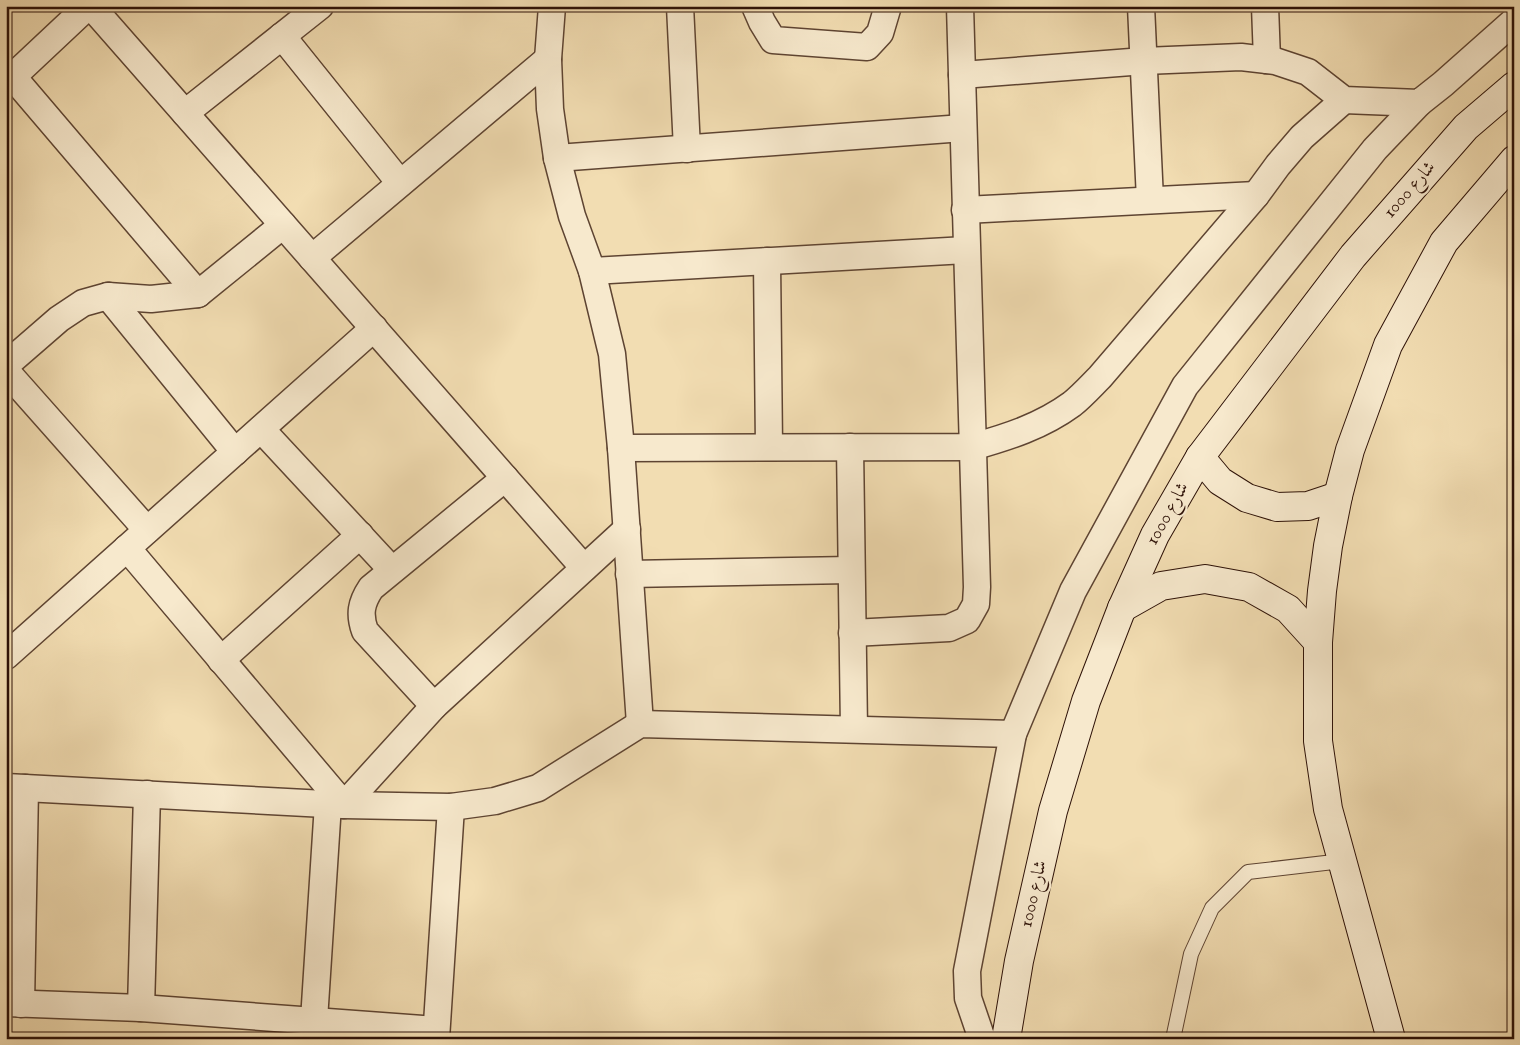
<svg xmlns="http://www.w3.org/2000/svg" width="1520" height="1045" viewBox="0 0 1520 1045" font-family="'IM FELL English',Amiri,serif">
<style>
.lines{fill:none;stroke-linecap:round;stroke-linejoin:round}
.lane-casing{stroke:#5e4432;stroke-width:16}
.street-casing{stroke:#5e4432;stroke-width:29}
.secondary-casing{stroke:#2d1107;stroke-width:30}
.lane{stroke:#f7e9cd;stroke-width:14}
.street{stroke:#f7e9cd;stroke-width:26}
.secondary{stroke:#f7e9cd;stroke-width:28}
.labels{text-anchor:middle;dominant-baseline:central;stroke-width:4.5;stroke-linejoin:round;paint-order:stroke}
.street-label{font-size:18px;fill:#2d1107;stroke:#f7e9cd}
</style>
<rect width="100%" height="100%" fill="#f2ddb2"/>
<filter id="stains"><feTurbulence type="fractalNoise" baseFrequency=".004" numOctaves="4"/><feColorMatrix values="0 0 0 0 .2 0 0 0 0 .09 0 0 0 0 .02 0 0 0 .5 -.17"/></filter>
<radialGradient id="worn" r=".72"><stop offset=".6" stop-color="#630" stop-opacity="0"/><stop offset="1" stop-color="#630" stop-opacity=".3"/></radialGradient>
<g class="lines">
<g class="lane-casing">
<path id="lane" d="M1173 1039 1191 954 1212 908 1248 872 1342 861"/>
</g>
<g class="street-casing">
<g id="street">
<path d="M91 6 584 568"/>
<path d="M552 6 548 59 550 109 557 158 572 216 592 271 612 354 621 448 640 724"/>
<path d="M680 6 687 149"/>
<path d="M755 6 762 22 773 40 867 47 880 33 888 6"/>
<path d="M1141 6 1150 200"/>
<path d="M1265 6 1267 60"/>
<path d="M282 36 400 183"/>
<path d="M962 75 1144 61 1241 57 1275 61 1308 72 1344 100 1419 103 1443 84 1514 21"/>
<path d="M13 77 198 294"/>
<path d="M6 83 88 6"/>
<path d="M185 113 320 6"/>
<path d="M557 158 963 128"/>
<path d="M965 210 1256 195"/>
<path d="M312 258 548 59"/>
<path d="M767 261 769 447"/>
<path d="M592 271 966 250"/>
<path d="M108 296 235 452"/>
<path d="M6 365 59 319 83 303 108 296 151 299 198 294 283 225"/>
<path d="M6 371 147 530"/>
<path d="M261 429 392 570"/>
<path d="M850 447 854 729"/>
<path d="M621 448 972 447C1008 437 1042 426 1072 404 1082 396 1091 386 1100 377L1256 195 1278 165 1302 137 1344 100"/>
<path d="M127 548 344 805 434 706 627 529"/>
<path d="M629 574 851 570"/>
<path d="M852 633 949 628 967 620 976 604 977 587 960 6"/>
<path d="M6 656 374 328"/>
<path d="M221 660 360 535"/>
<path d="M434 706 365 631C359 614 361 603 371 588L505 478"/>
<path d="M6 787 344 805 451 807 495 801 538 788 640 724 1013 734"/>
<path d="M6 1003 141 1008 436 1030"/>
<path d="M21 1004 25 788"/>
<path d="M141 1008 147 794"/>
<path d="M314 1020 328 804"/>
<path d="M436 1039 451 807"/>
<path d="M982 1039 968 998 967 971 1013 734 1073 591 1185 386 1375 149 1419 103"/>
</g>
</g>
<g class="secondary-casing">
<g id="secondary">
<path d="M1200 457 1220 481 1247 498 1277 507 1308 506 1338 496"/>
<path d="M1122 608 1161 586 1205 579 1249 587 1288 609 1318 642"/>
<path d="M1006 1039 1019 961 1053 811 1086 701 1122 608 1155 535 1200 457 1353 256 1466 127 1514 86"/>
<path d="M1391 1039 1328 809 1318 741V642L1322 591 1328 546 1338 496 1350 450 1388 345 1444 242 1514 160"/>
</g>
</g>
<use href="#lane" class="lane"/>
<use href="#street" class="street"/>
<use href="#secondary" class="secondary"/>
</g>
<g class="labels">
<g class="street-label">
<text transform="translate(1410 190) rotate(-49)">شارع 1000</text>
<text transform="translate(1168 514) rotate(-61)">شارع 1000</text>
<text transform="translate(1034 894) rotate(-77)">شارع 1000</text>
</g>
</g>
<rect width="1520" height="1045" fill="none" stroke="#f2ddb2" stroke-width="25"/>
<rect x="8" y="8" width="1505" height="1030" fill="none" stroke="#2d1107" stroke-width="2.5"/>
<rect x="12" y="12" width="1495" height="1020" fill="none" stroke="#2d1107"/>
<rect width="100%" height="100%" filter="url(#stains)"/>
<rect width="100%" height="100%" fill="url(#worn)"/>
</svg>
